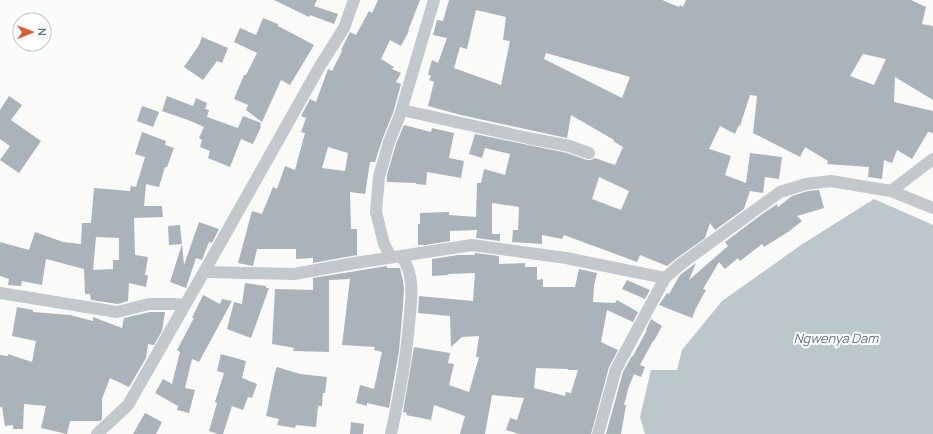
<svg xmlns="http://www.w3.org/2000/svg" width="933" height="434" viewBox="0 0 933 434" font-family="Manrope,sans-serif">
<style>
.water{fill:#bbc7cb}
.building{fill:#aab3b9;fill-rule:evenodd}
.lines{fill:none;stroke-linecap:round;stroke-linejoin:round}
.minor{stroke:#c3c8cc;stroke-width:12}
.labels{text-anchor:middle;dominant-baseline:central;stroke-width:4;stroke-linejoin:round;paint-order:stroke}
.water-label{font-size:13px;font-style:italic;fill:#60757c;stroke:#fff}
</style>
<rect width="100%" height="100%" fill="#fafaf8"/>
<path class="water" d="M874 199 933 225V434H645L640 417 651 370H677L682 350 722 301 801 245Z"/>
<g class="building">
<path d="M274 0H317L314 6 338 14 334 24 310 15 309 17Z"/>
<path d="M378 0H420L408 31H409L401 46 390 40 381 59 394 67 392 69 401 73 396 82 401 84 393 113 382 140 375 162H370L365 194 350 192 351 229H357V255L313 263V258L296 259V249H257L253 266 238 263 252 211 262 214 273 187 277 189 285 166 295 170 305 133 301 132 306 118 301 116 310 99 316 102 328 69 332 71 342 51 341 50 350 32 356 35 369 11 372 13ZM328 147 348 153 345 171 322 168Z"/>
<path d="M449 0H662L679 7 680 5 683 7 686 0H911L926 7 922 24 933 26V100L895 77 894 102 933 111V133L928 132 912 159 897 150 892 163 884 160 882 179 868 177 869 167 827 164 828 161 805 147 800 157 753 133 757 96 750 95 740 126 739 125 735 134 720 126 709 149 731 156 725 175 746 183 750 153 782 157 779 179 765 177 763 193 750 191 744 209 715 230 710 223 705 238 677 258 667 266 640 255 637 262 564 235 562 239 542 235V244L512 242 513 230H518L519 207 492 203V234H500V241L476 238 477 230 450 231V241L425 245H418V224H420V213L449 212V215L476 217 477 183H481L484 169 505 175 510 154 485 148 482 158 469 154 475 134 567 153 587 160H591L595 158 615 165 623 147 613 141 614 140 571 115 567 138 461 115 428 106 434 82 429 80 431 76 428 74 432 60 438 63 447 38 433 35 437 20 443 21ZM476 10 506 17 503 40 510 41 501 85 454 68 460 47 467 49ZM546 53 620 74 630 77 622 98 544 59ZM863 54 886 59 874 85 850 76ZM599 177 629 191 621 210 592 199Z"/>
<path d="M263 18 278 24V26L314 45 290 85 281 80 262 122 246 110 248 105 234 99 244 75H246L257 53 234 42 240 28 256 35Z"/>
<path d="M202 37 228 48 222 63 217 61 203 80 184 67 199 45Z"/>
<path d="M9 96 22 105 11 120 41 141 19 173 0 160 10 146 0 139V110Z"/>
<path d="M167 96 193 106 196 98 207 103 205 109 209 110 207 117 238 128 243 116 261 123 260 126 261 127 253 144 241 139 230 167 208 158 210 151 200 147 202 140 199 138 204 127 188 120 162 111Z"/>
<path d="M142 106 159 112 153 127 137 121Z"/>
<path d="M404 125 431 132 432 128 454 133 449 158 464 161 461 178 427 172 426 185 416 184V183L387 182V175L396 144Z"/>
<path d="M142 132 166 141 165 145 174 148 167 167H165L159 187 146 184 144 206H162L163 217 134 218 135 255 148 257 145 275H148L146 287 129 283 128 301 118 304 91 300 90 294H85L84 269 46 259 42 285 22 281 21 286 8 285 9 279 0 276V242L29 250 35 232 63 242 81 244 82 223H91L94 188 130 191 131 186 136 187 145 157 135 154ZM96 237 119 238V260H113V269L93 270Z"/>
<path d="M819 190 824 208 797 216 802 221 788 232 764 247 762 244 740 261 738 258 725 269 719 262 703 289 706 290 696 308 692 318 659 305 667 293 669 294 680 275 696 263 689 280 728 246 725 242 761 215 777 204 778 207 792 196 808 191Z"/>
<path d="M199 222 219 229 212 243 209 242 202 260 196 258 186 288 170 282 182 244 184 265Z"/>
<path d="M180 225 182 244 169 245 168 226Z"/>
<path d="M475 253 499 256V264L525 263V267H537V280L543 279V287H575L579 269 597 273 594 286 593 302 615 303 617 300 638 312 633 322 607 310 601 342 618 350 609 367 591 434H519L506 430 510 418 517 420 524 398 492 395 485 434H460L465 416 434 405 431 420 406 415 407 413 403 412 414 347 450 353 448 363 454 364 449 385 469 392 479 357H476L479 336 462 337 451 347 450 316 418 313 419 296 473 301 475 273 448 274V275L432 276V259L458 255H475ZM536 368 568 369V370H578L571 393 566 392 565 396 534 388Z"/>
<path d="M387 266V268H400L403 281 404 289 403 306 399 351 389 408 367 403V406L356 403 360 385 374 389 382 352 374 350 375 347 342 345 350 279 329 280V352L293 351 294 348 272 344 275 289 313 290V278Z"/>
<path d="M627 280 650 290 645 299 622 289Z"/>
<path d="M245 283 266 286V288H269L251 338 227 329 234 302 242 304Z"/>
<path d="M203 295 220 304 222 299 232 301 199 362 192 359 185 388 195 390 189 413 177 410 178 406 155 393 163 379 172 384 180 352 177 350 194 318H192Z"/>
<path d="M17 307 33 310V312L70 315 93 321V317L122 328 124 318 150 312H165L162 331 154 345 148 344 146 358 129 387 110 378 102 399V419L100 421H70L67 434 41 428 46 406 24 404 23 429H13V425L5 426 2 407H0V355L8 356V354L32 362 36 341 12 336Z"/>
<path d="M651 319 662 326 654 341H653L640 365 645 367 641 377 634 374 629 386 624 405H626L621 434H606L623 372 632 356H633L647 330H646Z"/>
<path d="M221 354 246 361 242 378 257 384 252 398 248 397 243 410 232 406 223 434H218L209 431 217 403 215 402 224 373 217 371Z"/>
<path d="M277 367 300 374 327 377 325 393H323L322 406H318L316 427 296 425 295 428 277 425 279 419 266 416 275 372Z"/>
<path d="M145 413 162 422 156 434H133Z"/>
<path d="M351 422 364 424 363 434H350Z"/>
</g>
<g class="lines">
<g class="minor">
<path d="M402 110 528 138 569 146 589 153"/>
<path d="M891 191 933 159"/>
<path d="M391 257 384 244 376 212 379 177 389 142 400 115 434 0"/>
<path d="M204 272 294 274 355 263 472 245 566 258 665 278"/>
<path d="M0 293 117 312 149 304H175L185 305"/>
<path d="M97 434 128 405 185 305 204 272 320 66 344 28 354 0"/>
<path d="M391 434C399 397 406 362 409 324 411 302 416 275 401 256"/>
<path d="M598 434 616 369 665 278 681 264 780 192 806 184 831 181 891 191 933 208"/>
</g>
</g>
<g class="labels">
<g class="water-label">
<text x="836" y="338">Ngwenya Dam</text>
</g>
</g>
<g transform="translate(32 32) rotate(89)"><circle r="19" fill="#ffffff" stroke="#c1c8cd"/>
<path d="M0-3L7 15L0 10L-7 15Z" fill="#e4572e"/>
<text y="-6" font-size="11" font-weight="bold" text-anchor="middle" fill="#657683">N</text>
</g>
</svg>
